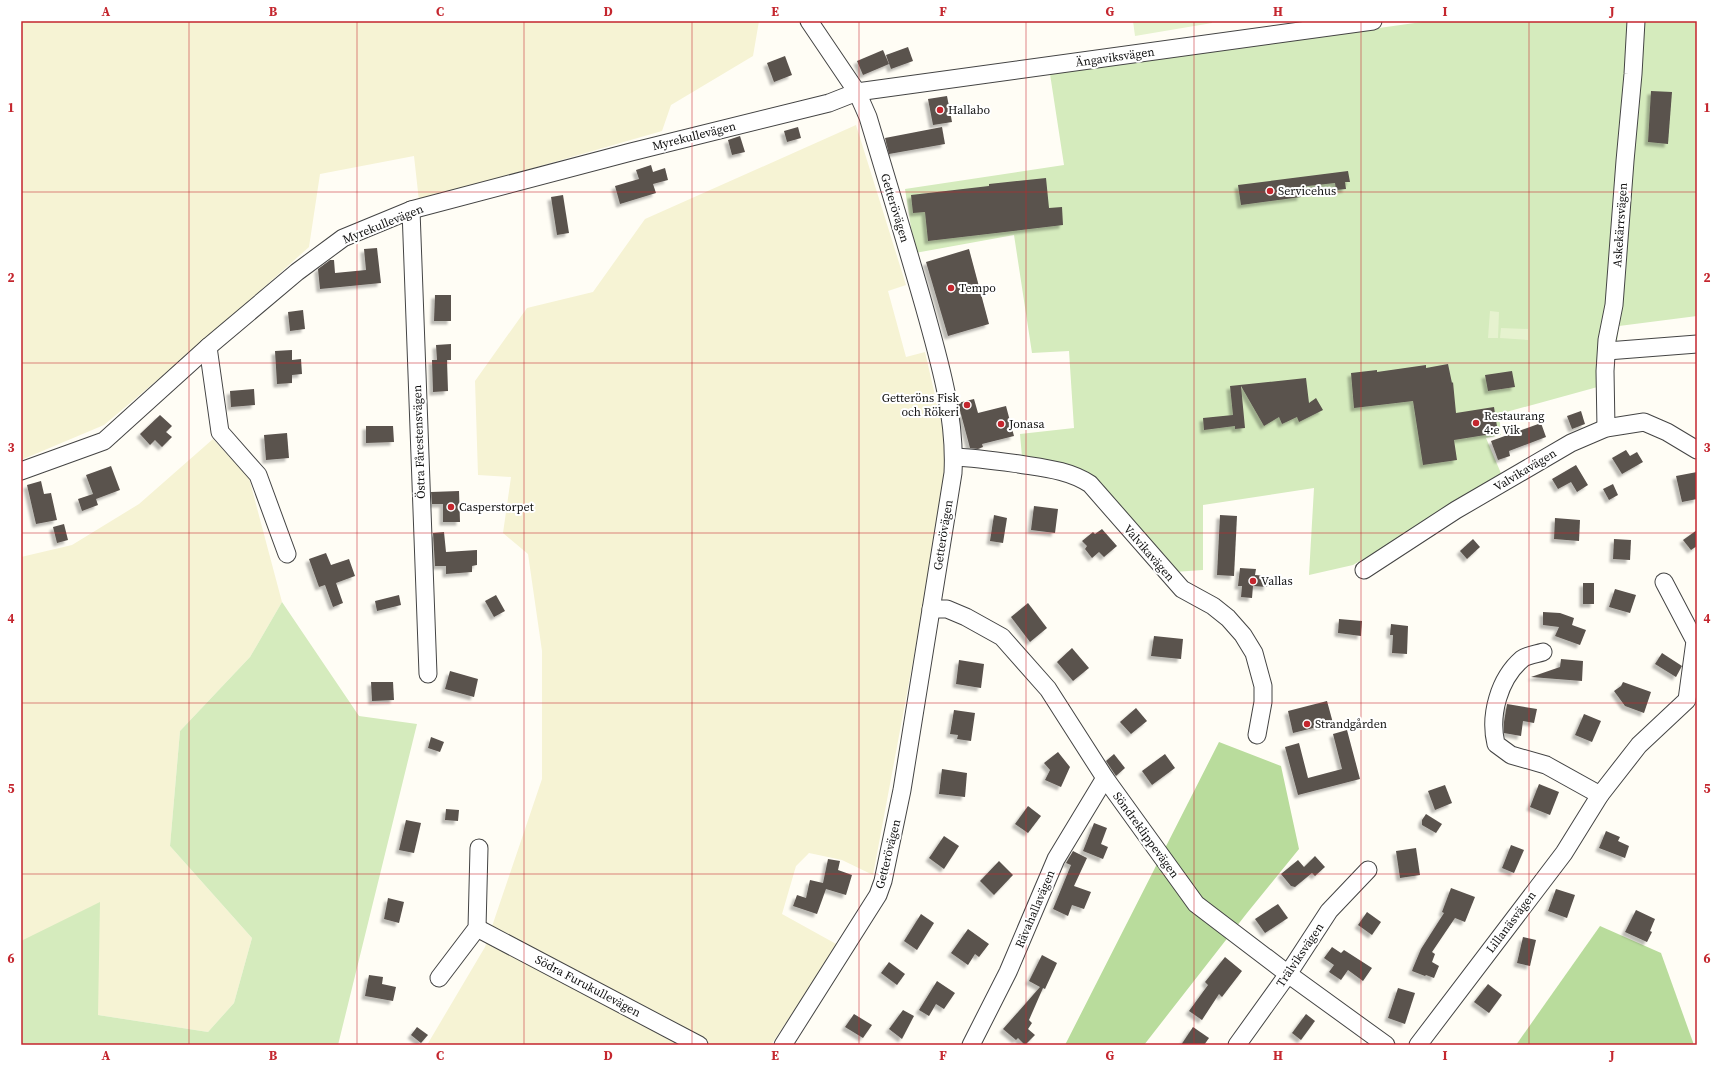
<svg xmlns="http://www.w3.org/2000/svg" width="1718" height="1066" viewBox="0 0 1718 1066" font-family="'Source Serif 4',serif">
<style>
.farmland{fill:#f6f3d4}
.green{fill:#d5ebbd}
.forest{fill:#b9dc9c}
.pitch{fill:#e6f2cf}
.building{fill:#5a524d;filter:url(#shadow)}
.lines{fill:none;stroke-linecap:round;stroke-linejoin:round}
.minor-casing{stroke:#444;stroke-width:19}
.minor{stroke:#fff;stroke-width:17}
.grid{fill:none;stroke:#c4262e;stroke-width:1;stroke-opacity:0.55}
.poi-dot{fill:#c4262e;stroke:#fff;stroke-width:1.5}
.labels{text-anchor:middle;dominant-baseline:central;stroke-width:4;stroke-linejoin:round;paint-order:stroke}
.street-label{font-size:12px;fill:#111;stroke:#fff}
.poi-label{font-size:12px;fill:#111;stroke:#fff;text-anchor:start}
.neatline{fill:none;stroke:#c4262e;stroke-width:1.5}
.grid-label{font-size:13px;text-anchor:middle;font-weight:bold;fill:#c4262e}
</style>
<defs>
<filter id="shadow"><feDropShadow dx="-3.5" dy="3.5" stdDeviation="1" flood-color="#0004"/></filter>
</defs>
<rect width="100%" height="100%" fill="#fffdf5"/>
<g class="farmland">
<path d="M21 21H759L753 56 671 105 662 131 419 201 414 156 320 174 309 247 213 333 104 425 21 460Z"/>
<path d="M856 125 906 285 888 291 906 357 925 352 946 443 941 511 873 875 842 860 809 853 796 866 782 914 838 945 771 1045H427L485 947 542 779V651L528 554 503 533 511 477 478 475 475 381 527 308 593 292 645 219Z"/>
<path d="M213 439 249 478 282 602 250 657 180 731 170 846 252 938 234 1003 208 1032 98 1015 21 941V557L72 545 139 504Z"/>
</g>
<g class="green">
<path d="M1429 21H1697V316L1619 326 1612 383 1499 414 1501 435 1486 438 1503 478 1353 565 1309 575 1314 488 1203 505V570L1174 572 1098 480 1059 463 1022 457 1020 434 1074 428 1069 351 1032 353 1014 235 915 253 905 189 1064 165 1050 74Z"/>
<path d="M282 602 359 716 417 724 338 1045H21V941L100 902 98 1015 208 1032 234 1003 252 938 170 846 180 731 250 657Z"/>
</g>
<g class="forest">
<path d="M1219 742 1281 766 1299 849 1247 913 1144 1045H1065Z"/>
<path d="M1600 926 1661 953 1694 1045H1516Z"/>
</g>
<g class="pitch">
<path d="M1133 21H1212V23L1135 36Z"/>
<path d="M1490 311 1499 312 1498 338H1488Z"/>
<path d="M1501 328 1528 329V340L1500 338Z"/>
</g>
<g class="building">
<path d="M908 47 913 61 891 69 886 55Z"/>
<path d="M883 50 889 64 863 75 857 61Z"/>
<path d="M785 56 792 75 774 82 767 63Z"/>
<path d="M1651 91 1672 92 1668 144 1648 142Z"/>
<path d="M947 96 952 122 933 125 928 99Z"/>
<path d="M798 127 801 138 787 142 784 131Z"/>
<path d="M942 127 945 144 889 154 885 138Z"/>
<path d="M740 136 745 152 732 155 728 140Z"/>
<path d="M651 165 653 172 665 168 668 180 653 184 656 193 620 204 615 186 639 179 636 170Z"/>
<path d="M1348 171 1350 182H1345L1346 189 1336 190 1335 183 1299 187 1301 197 1241 205 1238 185Z"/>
<path d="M1046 178 1049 208 1062 207 1063 225 928 241 925 212 913 213 911 195 989 186V184Z"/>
<path d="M563 195 569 233 557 235 551 197Z"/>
<path d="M377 248 381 283 320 289 318 269 330 260H334L335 273 366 270 364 249Z"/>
<path d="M969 249 989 324 948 336 926 262Z"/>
<path d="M435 295H451V321H434Z"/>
<path d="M303 310 305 329 290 331 288 312Z"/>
<path d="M451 344V360H447L448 391 433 392 432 360H437L436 345Z"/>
<path d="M292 350V360L301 359 302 374 292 375V383L277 384 275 351Z"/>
<path d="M1448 364 1452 383 1453 382 1456 413 1494 407 1498 433 1454 440 1457 460 1423 465 1413 401 1354 408 1351 373 1377 370V372L1426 365V368Z"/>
<path d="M1512 371 1515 387 1488 391 1485 375Z"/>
<path d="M1306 378 1309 403 1316 398 1323 410 1299 422 1297 417 1282 424 1279 417 1264 426 1241 386 1245 428 1235 429V426L1204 430 1203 418 1233 415 1230 386Z"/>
<path d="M254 389 255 405 231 407 230 391Z"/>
<path d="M974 399 978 413 1006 406 1014 436 982 444 983 447 978 449 970 448 958 403Z"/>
<path d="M1581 411 1585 424 1572 429 1567 416Z"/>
<path d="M160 415 172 426 166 432 172 437 162 447 155 440 150 445 140 434Z"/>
<path d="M1541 423 1546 437 1509 451 1510 456 1498 460 1491 441Z"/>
<path d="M366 426H393L394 442 366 443Z"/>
<path d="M287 433 289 458 266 460 264 435Z"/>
<path d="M1626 450 1630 456 1637 452 1643 462 1622 474 1612 458Z"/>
<path d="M1576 465 1588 485 1577 492 1571 482 1558 489 1552 479Z"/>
<path d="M111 466 120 490 96 499 98 505 82 511 78 499 93 494 86 475Z"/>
<path d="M1697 472V499L1682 502 1676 476Z"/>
<path d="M41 481 44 494 51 493 57 520 36 524 27 485Z"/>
<path d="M1613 484 1618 495 1609 500 1603 489Z"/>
<path d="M459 491 460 522H443V504H432L431 492Z"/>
<path d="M1034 506 1058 509 1055 533 1031 530Z"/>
<path d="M994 515 1007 518 1003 543 990 541Z"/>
<path d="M1220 515 1237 516 1234 576 1217 575Z"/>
<path d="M1555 518 1580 520 1579 541 1554 539Z"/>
<path d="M64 524 68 540 57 543 53 527Z"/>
<path d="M1102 529 1117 546 1104 557 1099 552 1092 558 1085 549 1087 546 1082 541 1093 532 1095 534Z"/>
<path d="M1697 530V546L1691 550 1683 540Z"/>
<path d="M444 532 446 552 477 550V565L472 566V572L446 574V566H435L433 533Z"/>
<path d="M1473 539 1480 547 1467 559 1460 551Z"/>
<path d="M1614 539 1631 540 1630 560 1613 559Z"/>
<path d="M326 553 331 565 349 559 355 576 336 583 343 603 333 607 325 585 319 587 309 559Z"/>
<path d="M1240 568 1256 569 1255 575 1268 576 1267 587 1253 586 1252 598 1241 597 1242 586H1238Z"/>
<rect x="1583" y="583" width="11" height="21"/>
<path d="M1615 589 1636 595 1630 613 1609 607Z"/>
<path d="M399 595 401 605 377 611 375 601Z"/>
<path d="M496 595 505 611 494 617 485 601Z"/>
<path d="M1028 603 1047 628 1030 642 1011 617Z"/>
<path d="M1543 612 1560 613 1574 618 1572 625 1586 630 1580 645 1555 636 1559 627 1543 625Z"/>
<path d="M1339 619 1362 621 1361 636 1338 633Z"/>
<path d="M1391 624 1408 626 1407 654 1392 653 1393 635H1390Z"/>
<path d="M1154 636 1183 639 1181 659 1151 656Z"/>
<path d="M1072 648 1089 668 1073 681 1057 662Z"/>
<path d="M1662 653 1682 666 1676 677 1655 664Z"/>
<path d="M1561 659 1583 661 1582 681 1531 677 1560 667Z"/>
<path d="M959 660 984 664 981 688 956 684Z"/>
<path d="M450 671 478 679 474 697 445 689Z"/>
<path d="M371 682H393L394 700 372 701Z"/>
<path d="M1623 682 1651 692 1644 713 1625 706 1614 691 1621 686Z"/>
<path d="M1327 701 1333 723 1293 733 1288 711Z"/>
<path d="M1507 704 1537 709 1534 723 1523 721 1521 736 1504 733V722Z"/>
<path d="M1136 708 1147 721 1131 734 1120 722Z"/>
<path d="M954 710 975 713 971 741 957 739 958 735 950 734Z"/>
<path d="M1584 714 1601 721 1592 742 1575 735Z"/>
<path d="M1347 730 1360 779 1298 795 1285 747 1299 743 1308 778 1342 769 1333 734Z"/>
<path d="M431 737 444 742 440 752 428 748Z"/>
<path d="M1058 752 1070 767 1061 787 1045 780 1050 770 1044 763Z"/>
<path d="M1114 754 1125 768 1116 776 1106 761Z"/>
<path d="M1165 754 1175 768 1152 785 1142 771Z"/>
<path d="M942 769 967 773 965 797 939 794Z"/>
<path d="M1539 784 1559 792 1550 815 1530 807Z"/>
<path d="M1445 785 1452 803 1435 810 1428 791Z"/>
<path d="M1028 806 1041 816 1028 833 1015 824Z"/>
<path d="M446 809 459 810 458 821 445 820Z"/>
<path d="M1426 814 1442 824 1436 833 1422 825V820Z"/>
<path d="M406 820 421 823 414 853 399 850Z"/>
<path d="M1094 823 1107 828 1101 844 1108 847 1103 859 1083 851Z"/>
<path d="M1606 831 1620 837 1618 841 1629 846 1625 858 1599 848Z"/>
<path d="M944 836 959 846 944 869 929 858Z"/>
<path d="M1511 845 1524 850 1514 873 1502 868Z"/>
<path d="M1416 848 1420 875 1400 878 1396 851Z"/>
<path d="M1073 851 1087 858 1074 886 1091 892 1084 909 1072 905 1068 916 1053 909 1071 865 1066 863Z"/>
<path d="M1315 856 1325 867 1315 876 1312 873 1295 887 1291 886 1281 874 1298 860 1304 867Z"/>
<path d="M828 859 840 861 838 870 852 875 846 895 826 889 817 914 793 906 797 895 806 898 810 880 823 883Z"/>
<path d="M999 861 1013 875 994 895 980 881Z"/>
<path d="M1451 888 1475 897 1465 922 1455 918 1432 952 1435 954 1432 962 1439 966 1434 978 1426 975 1425 976 1412 971 1413 968 1421 949 1444 913 1442 912Z"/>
<path d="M1556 889 1575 895 1567 918 1548 911Z"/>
<path d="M388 898 404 902 399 923 384 919Z"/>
<path d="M1278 904 1288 918 1265 933 1255 919Z"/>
<path d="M1636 910 1655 919 1650 931 1652 932 1647 942 1625 932Z"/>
<path d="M1367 912 1381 922 1372 935 1358 925Z"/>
<path d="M921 914 934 923 917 950 904 941Z"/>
<path d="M968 929 989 944 979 957 975 954 968 965 951 953Z"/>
<path d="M1523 937 1536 940 1530 966 1517 963Z"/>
<path d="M1332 947 1341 953 1344 950 1372 968 1363 981 1348 970 1341 980 1329 972 1334 965 1324 958Z"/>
<path d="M1042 955 1057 963 1045 989 1043 988 1029 1020 1032 1023 1028 1029 1035 1035 1025 1045 1018 1038 1016 1040 1003 1029 1040 987 1029 981Z"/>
<path d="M1225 957 1242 971 1222 997 1219 994 1202 1020 1189 1011 1208 985 1205 982Z"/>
<path d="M889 962 905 974 897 985 881 973Z"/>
<path d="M369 975 383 977 382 984 396 987 393 1001 365 996Z"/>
<path d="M937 981 955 993 944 1009 936 1004 929 1016 919 1010Z"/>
<path d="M1488 984 1502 995 1489 1013 1474 1002Z"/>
<path d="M1398 988 1415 993 1405 1024 1388 1018Z"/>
<path d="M903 1010 914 1016 902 1039 889 1029Z"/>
<path d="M854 1014 872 1025 863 1038 845 1027Z"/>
<path d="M1306 1014 1315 1021 1301 1040 1292 1033Z"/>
<path d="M417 1027 428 1035 421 1043 411 1035Z"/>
<path d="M1193 1027 1209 1038 1204 1045H1181Z"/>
</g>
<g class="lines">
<g class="minor-casing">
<g id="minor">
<path d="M411 210 428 674"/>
<path d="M208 347 220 432 258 475 287 554"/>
<path d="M1607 351 1697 344"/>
<path d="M1606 428 1605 371 1607 340 1614 305 1625 161 1633 74 1636 21"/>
<path d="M954 457C976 458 997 461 1019 464 1044 468 1069 470 1090 484L1182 589 1213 606 1228 618 1243 635 1254 653 1263 686V702L1257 735"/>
<path d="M21 471 104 441 208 347 297 272 343 238 411 210 631 152 829 103 857 92 1373 21"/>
<path d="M1364 570 1456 510 1571 443 1606 428 1644 422 1667 432 1697 450"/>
<path d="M931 609H947L966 617 1002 637 1048 689 1105 778 1196 904 1288 974 1386 1045"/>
<path d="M1543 652C1537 654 1527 655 1522 659 1499 679 1489 715 1496 744L1511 755 1546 765 1600 795"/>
<path d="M477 928 699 1045"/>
<path d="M439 978 477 928 479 848"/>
<path d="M783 1045 878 895 883 881 902 790 953 473C956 416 939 360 924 306 906 243 887 180 868 117L857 92 809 21"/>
<path d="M971 1045 1008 972 1056 859 1105 778"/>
<path d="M1237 1045 1288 974 1329 911 1368 870"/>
<path d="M1418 1045 1564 853 1600 795 1639 745 1687 700 1695 641 1664 582"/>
</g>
</g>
<use href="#minor" class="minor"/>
</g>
<path class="grid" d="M189 21V1045M357 21V1045M524 21V1045M692 21V1045M859 21V1045M1026 21V1045M1194 21V1045M1361 21V1045M1529 21V1045M21 192H1697M21 363H1697M21 533H1697M21 703H1697M21 874H1697"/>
<g class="poi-dot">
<circle cx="940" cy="110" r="4"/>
<circle cx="1270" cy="191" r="4"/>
<circle cx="951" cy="288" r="4"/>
<circle cx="967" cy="405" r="4"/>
<circle cx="1476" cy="423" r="4"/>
<circle cx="1001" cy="424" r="4"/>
<circle cx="451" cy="507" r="4"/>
<circle cx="1253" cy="581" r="4"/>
<circle cx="1307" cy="724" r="4"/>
</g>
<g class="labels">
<g class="street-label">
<text transform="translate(1115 57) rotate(-8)">Ängaviksvägen</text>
<text transform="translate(694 136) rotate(-14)">Myrekullevägen</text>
<text transform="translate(895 208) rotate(73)">Getterövägen</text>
<text transform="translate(383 224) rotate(-22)">Myrekullevägen</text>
<text transform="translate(1620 225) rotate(-86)">Askekärrsvägen</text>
<text transform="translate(419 442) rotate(-92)">Östra Fårestensvägen</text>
<text transform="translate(1525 470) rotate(-31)">Valvikavägen</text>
<text transform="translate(943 535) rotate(-81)">Getterövägen</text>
<text transform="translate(1149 553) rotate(49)">Valvikavägen</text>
<text transform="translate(1146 835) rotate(54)">Söndreklippevägen</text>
<text transform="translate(888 854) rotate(-76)">Getterövägen</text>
<text transform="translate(1035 909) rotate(-67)">Rävahallavägen</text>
<text transform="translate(1511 922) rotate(-53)">Lillanäsvägen</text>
<text transform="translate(1300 955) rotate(-56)">Trälviksvägen</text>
<text transform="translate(588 986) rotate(28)">Södra Furukullevägen</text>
</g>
<g class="poi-label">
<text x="948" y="110">Hallabo</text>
<text x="1278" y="191">Servicehus</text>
<text x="959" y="288">Tempo</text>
<text x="959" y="398" text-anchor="end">Getteröns Fisk<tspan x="959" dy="14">och Rökeri</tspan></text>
<text x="1484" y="416">Restaurang<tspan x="1484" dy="14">4:e Vik</tspan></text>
<text x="1009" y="424">Jonasa</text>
<text x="459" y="507">Casperstorpet</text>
<text x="1261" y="581">Vallas</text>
<text x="1315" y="724">Strandgården</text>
</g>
</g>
<rect width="1718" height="1066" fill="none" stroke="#ffffff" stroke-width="44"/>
<rect x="22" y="22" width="1674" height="1022" class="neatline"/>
<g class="grid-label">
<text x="106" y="16">A</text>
<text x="273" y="16">B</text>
<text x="440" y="16">C</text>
<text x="608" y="16">D</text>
<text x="775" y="16">E</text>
<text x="943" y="16">F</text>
<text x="1110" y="16">G</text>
<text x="1278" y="16">H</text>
<text x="1445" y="16">I</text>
<text x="1612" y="16">J</text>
<text x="11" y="112">1</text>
<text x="1707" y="112">1</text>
<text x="11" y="282">2</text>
<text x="1707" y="282">2</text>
<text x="11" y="452">3</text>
<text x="1707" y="452">3</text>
<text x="11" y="623">4</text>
<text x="1707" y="623">4</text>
<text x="11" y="793">5</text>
<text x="1707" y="793">5</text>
<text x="11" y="963">6</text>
<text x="1707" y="963">6</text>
<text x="106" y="1060">A</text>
<text x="273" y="1060">B</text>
<text x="440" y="1060">C</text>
<text x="608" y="1060">D</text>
<text x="775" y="1060">E</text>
<text x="943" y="1060">F</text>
<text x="1110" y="1060">G</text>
<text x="1278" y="1060">H</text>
<text x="1445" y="1060">I</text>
<text x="1612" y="1060">J</text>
</g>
</svg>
